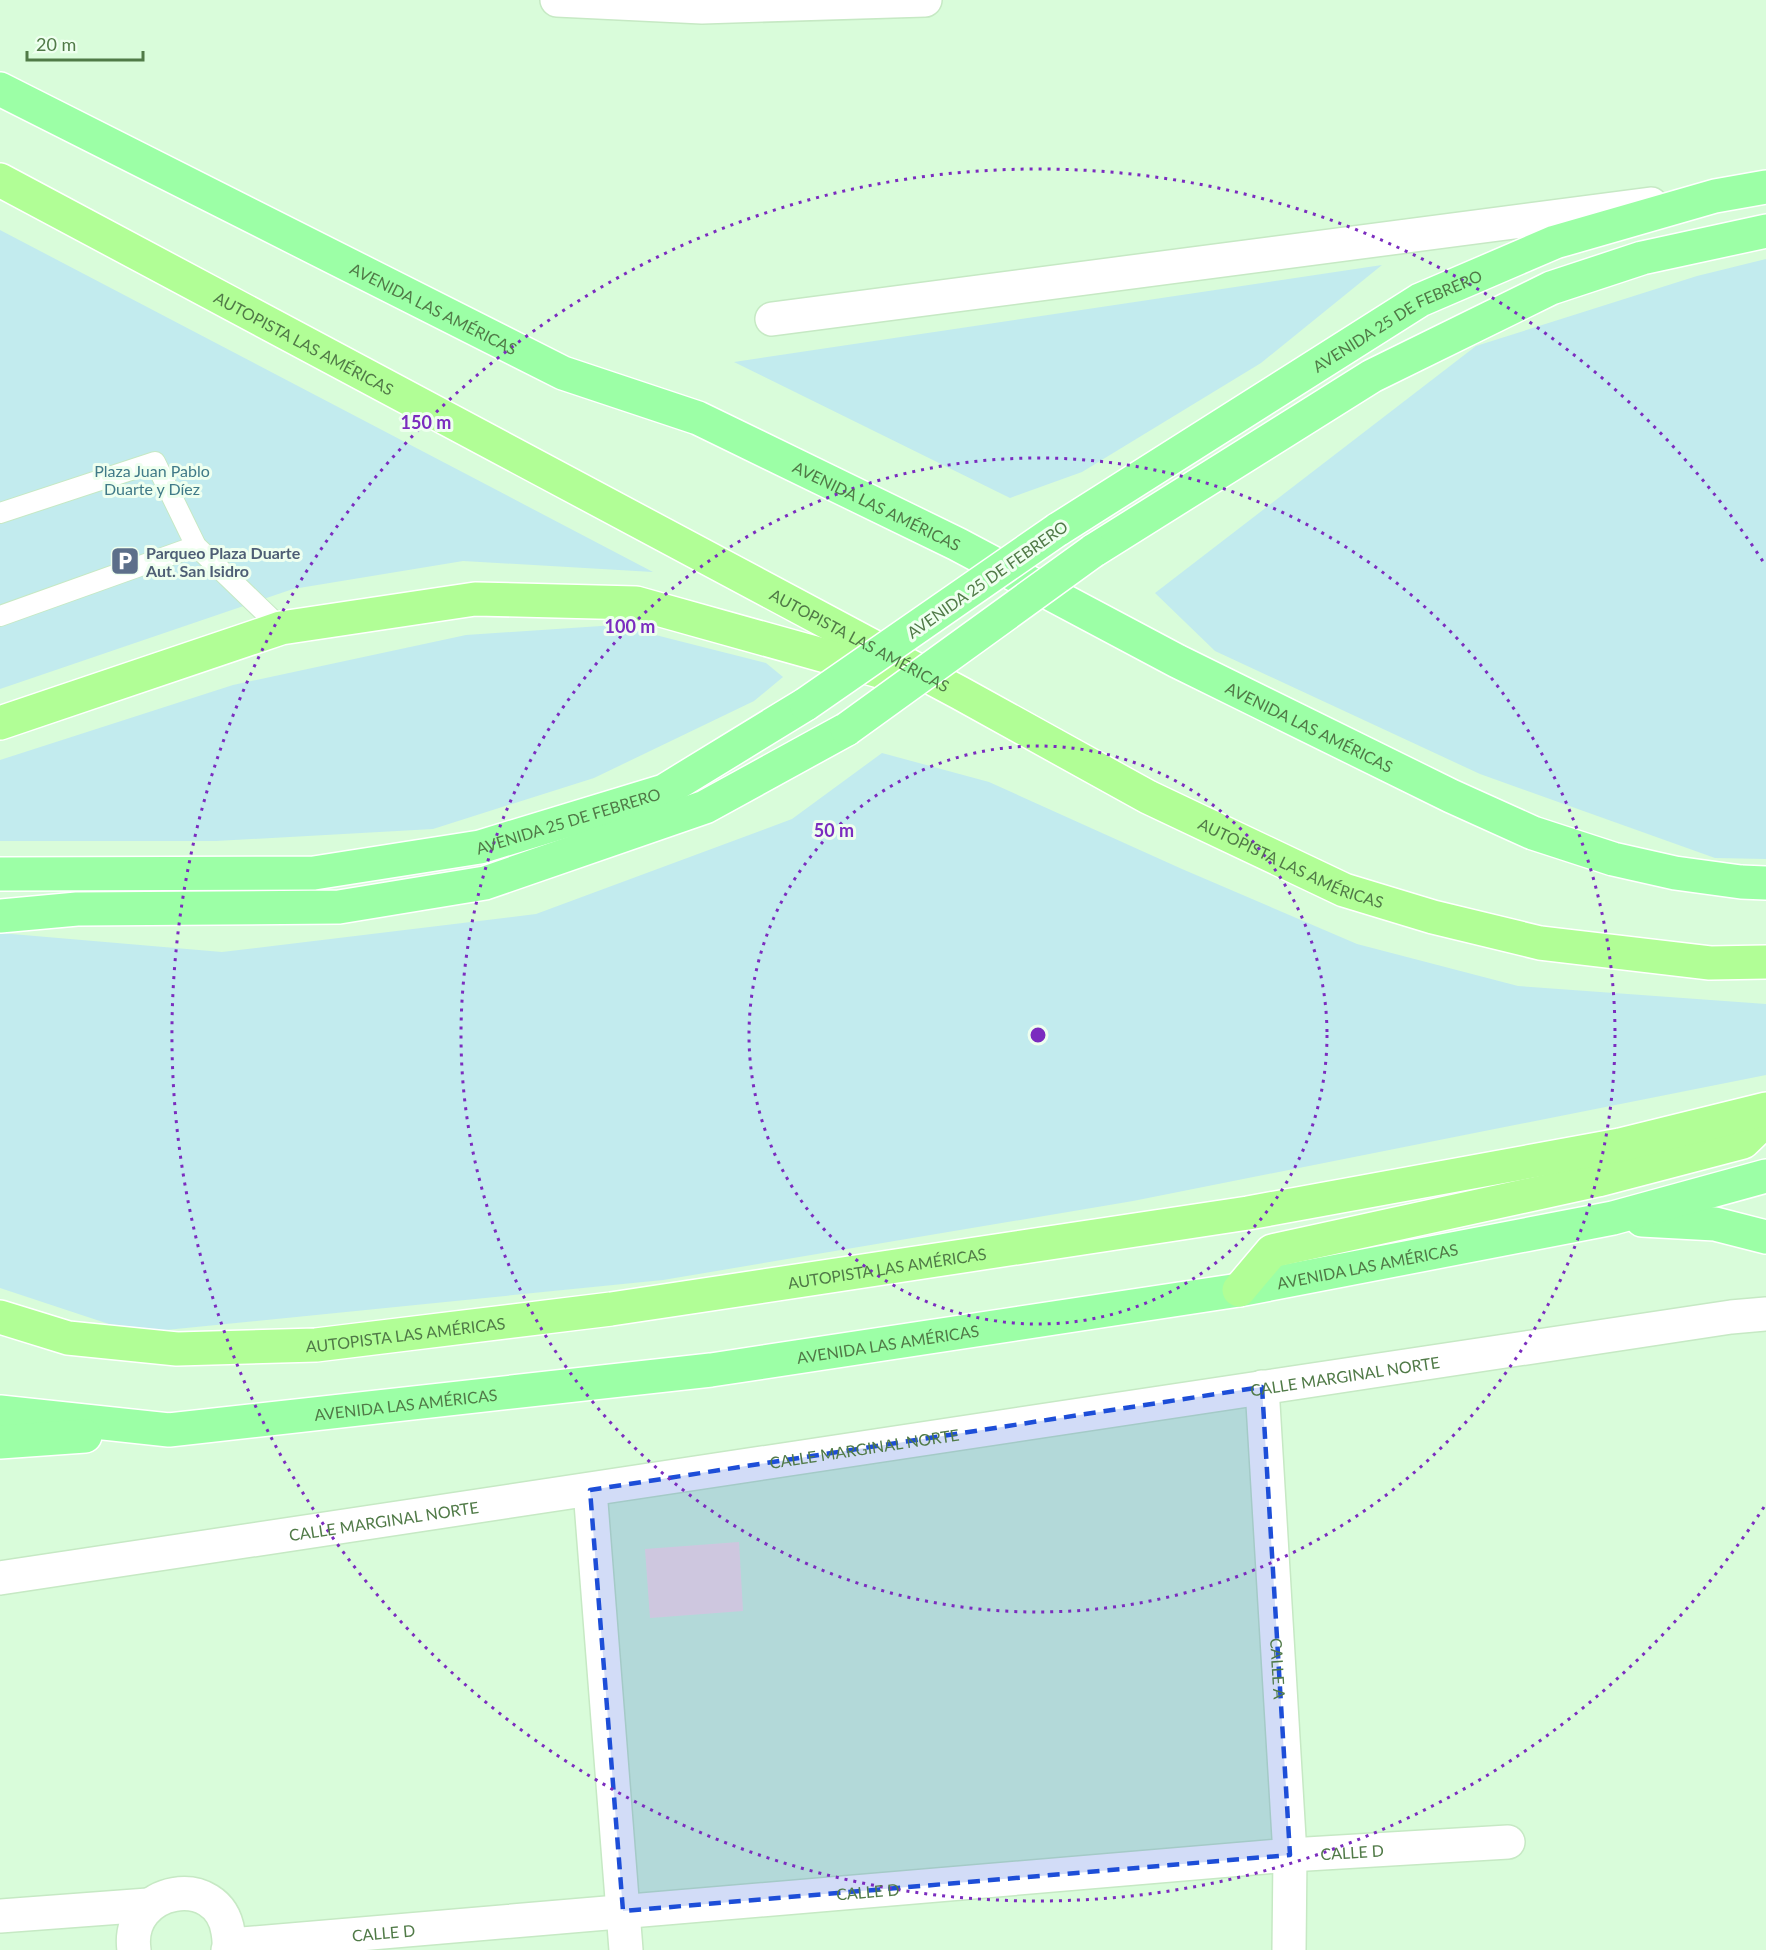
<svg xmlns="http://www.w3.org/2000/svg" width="1766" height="1950" viewBox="0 0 1766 1950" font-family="Lato,sans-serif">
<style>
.residential{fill:#d9fcda}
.education{fill:#fbe5e2}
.green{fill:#c2ebee}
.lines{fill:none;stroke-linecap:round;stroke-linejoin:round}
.lane-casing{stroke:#c6e9c4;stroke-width:22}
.street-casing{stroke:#c6e9c4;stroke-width:36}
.primary-casing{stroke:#fff;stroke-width:36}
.highway-casing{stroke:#fff;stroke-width:36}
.lane{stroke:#fff;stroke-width:20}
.street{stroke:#fff;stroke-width:33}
.primary{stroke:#9cffa6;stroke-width:33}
.highway{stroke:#b1fe96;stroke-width:33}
.primary-bridge-casing{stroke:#fff;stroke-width:36;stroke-linecap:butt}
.primary-bridge{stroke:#9cffa6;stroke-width:33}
.marked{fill:#1d4ed8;fill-opacity:0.2;stroke:#1d4ed8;stroke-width:4.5;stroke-dasharray:12 8;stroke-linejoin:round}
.ring{fill:none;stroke:#7b2cbf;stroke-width:3;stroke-dasharray:3 6}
.labels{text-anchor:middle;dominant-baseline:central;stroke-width:6;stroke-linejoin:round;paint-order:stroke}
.street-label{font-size:16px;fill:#507a47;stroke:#eeffef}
.park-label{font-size:16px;fill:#407a88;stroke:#eeffef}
.service-label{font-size:16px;font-weight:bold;fill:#4e5e75;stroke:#eeffef;text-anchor:start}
.centre{fill:#7b2cbf;stroke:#eeffef;stroke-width:3}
.ring-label{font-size:18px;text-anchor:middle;font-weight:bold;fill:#7b2cbf;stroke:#eeffef;stroke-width:6;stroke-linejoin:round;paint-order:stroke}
</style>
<rect width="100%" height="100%" fill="#e5fee8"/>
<rect class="residential" x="0" y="0" width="1766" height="1950"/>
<path class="education" d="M739 1542 743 1611 650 1618 645 1549Z"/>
<g class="green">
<path d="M0 230 653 572 463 561 293 589 0 689Z"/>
<path d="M1766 259V859L1715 858 1480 774 1215 651 1155 593 1476 346 1697 276Z"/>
<path d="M1382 265 1261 363 1082 472 1010 498 734 362Z"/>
<path d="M616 625 766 663 783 677 754 701 594 778 433 829 216 841H0V760L233 685 466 635Z"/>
<path d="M882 753 989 782 1182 869 1357 944 1518 986 1766 1004V1075L1133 1201 663 1280 136 1333 0 1288V933L222 952 536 914 792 819Z"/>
</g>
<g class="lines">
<g class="lane-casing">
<g id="lane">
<path d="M0 513 155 462 196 546 281 628"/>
<path d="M0 616 196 546"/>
</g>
</g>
<g class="street-casing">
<g id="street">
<path d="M557 0 702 7 925 0"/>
<path d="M772 319 1651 204"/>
<path id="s1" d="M1262 1387 1290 1855 1289 1950"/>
<path d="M590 1490 626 1950"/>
<path id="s2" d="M0 1578 1731 1317 1766 1314"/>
<path d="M0 1916 148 1905"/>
<path id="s3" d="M230 1945 1290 1855 1508 1842"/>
<path d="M134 1950C125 1887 219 1871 228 1932 229 1938 230 1944 228 1950"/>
</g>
</g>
<g class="primary-casing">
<g id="primary">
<path id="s4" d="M0 89 563 373 698 418 957 544 1177 661 1451 796 1533 833 1613 859 1675 873 1741 882 1766 883"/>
<path id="s5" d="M1057 530 1420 300 1555 242 1715 196 1766 187"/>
<path d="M1093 551 1372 376 1551 288 1642 258 1766 231"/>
<path id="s6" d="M0 874 314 873 480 847 664 791 806 704"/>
<path d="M0 916 77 909 339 907 485 883 705 807 847 729"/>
<path d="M1642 1220 1715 1224 1766 1237"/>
<path id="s7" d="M0 1412 169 1430 711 1370 1239 1290 1613 1218 1766 1176"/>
<path d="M0 1442 85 1436"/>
</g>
</g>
<g class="highway-casing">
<g id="highway">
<path id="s8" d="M0 180 960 693 1148 797 1344 890 1433 917 1540 943 1710 963 1766 962"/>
<path d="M0 723 281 628 475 599 636 603 883 672"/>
<path d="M1239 1290 1272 1251 1598 1180 1743 1142 1766 1120"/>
<path id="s9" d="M0 1317 68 1338 177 1349 316 1345 611 1309 1248 1213 1620 1145 1766 1109"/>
</g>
</g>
<use href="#lane" class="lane"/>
<use href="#street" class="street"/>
<use href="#primary" class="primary"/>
<use href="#highway" class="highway"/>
<g class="primary-bridge-casing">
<g id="primary-bridge">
<path d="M806 704 1057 530"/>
<path d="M847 729 1093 551"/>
</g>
</g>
<use href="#primary-bridge" class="primary-bridge"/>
</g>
<path class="marked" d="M1262 1387 1290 1855 623 1911 590 1490Z"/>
<g class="ring">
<circle cx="1038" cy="1035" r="289"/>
<circle cx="1038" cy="1035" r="577"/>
<path d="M1764 1507A866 866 0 1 1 1764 563"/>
</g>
<defs>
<g id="parking-square" transform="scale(1.5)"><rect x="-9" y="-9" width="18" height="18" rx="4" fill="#5c6f8a" stroke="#eeffef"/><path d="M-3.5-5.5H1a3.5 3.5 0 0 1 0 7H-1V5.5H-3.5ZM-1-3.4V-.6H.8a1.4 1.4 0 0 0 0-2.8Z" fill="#fff"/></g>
</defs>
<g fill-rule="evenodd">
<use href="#parking-square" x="125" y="561"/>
</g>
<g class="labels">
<g class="street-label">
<text stroke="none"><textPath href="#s4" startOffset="486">AVENIDA LAS AMÉRICAS</textPath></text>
<text stroke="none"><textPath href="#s5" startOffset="400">AVENIDA 25 DE FEBRERO</textPath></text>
<text stroke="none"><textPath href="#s8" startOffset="345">AUTOPISTA LAS AMÉRICAS</textPath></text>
<text stroke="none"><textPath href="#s4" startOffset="972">AVENIDA LAS AMÉRICAS</textPath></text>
<text transform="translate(987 579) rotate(-35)">AVENIDA 25 DE FEBRERO</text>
<text stroke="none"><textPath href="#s8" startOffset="975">AUTOPISTA LAS AMÉRICAS</textPath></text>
<text stroke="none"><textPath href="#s4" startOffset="1458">AVENIDA LAS AMÉRICAS</textPath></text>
<text stroke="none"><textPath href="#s6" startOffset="574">AVENIDA 25 DE FEBRERO</textPath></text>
<text stroke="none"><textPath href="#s8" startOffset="1461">AUTOPISTA LAS AMÉRICAS</textPath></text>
<text stroke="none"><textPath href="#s7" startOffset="1380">AVENIDA LAS AMÉRICAS</textPath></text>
<text stroke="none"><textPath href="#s9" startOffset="896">AUTOPISTA LAS AMÉRICAS</textPath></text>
<text stroke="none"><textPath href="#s9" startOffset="410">AUTOPISTA LAS AMÉRICAS</textPath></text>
<text stroke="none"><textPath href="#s7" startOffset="894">AVENIDA LAS AMÉRICAS</textPath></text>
<text stroke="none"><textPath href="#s2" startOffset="1360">CALLE MARGINAL NORTE</textPath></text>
<text stroke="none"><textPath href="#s7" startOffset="408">AVENIDA LAS AMÉRICAS</textPath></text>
<text stroke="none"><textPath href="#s2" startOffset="874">CALLE MARGINAL NORTE</textPath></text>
<text stroke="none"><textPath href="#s2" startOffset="388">CALLE MARGINAL NORTE</textPath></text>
<text stroke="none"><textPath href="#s1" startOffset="282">CALLE A</textPath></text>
<text stroke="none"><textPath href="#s3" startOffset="1126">CALLE D</textPath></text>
<text stroke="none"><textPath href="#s3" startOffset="640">CALLE D</textPath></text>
<text stroke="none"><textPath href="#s3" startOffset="154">CALLE D</textPath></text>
</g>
<g class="park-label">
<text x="152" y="470">Plaza Juan Pablo<tspan x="152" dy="18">Duarte y Díez</tspan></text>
</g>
<g class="service-label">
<text x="146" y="552">Parqueo Plaza Duarte<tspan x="146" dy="18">Aut. San Isidro</tspan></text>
</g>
</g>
<circle cx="1038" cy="1035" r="9" class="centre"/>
<g class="ring-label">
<text x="426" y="429">150 m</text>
<text x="630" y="633">100 m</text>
<text x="834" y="837">50 m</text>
</g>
<path d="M27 51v9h116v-9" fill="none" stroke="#507a47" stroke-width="3"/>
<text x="36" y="51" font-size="18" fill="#507a47" stroke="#eeffef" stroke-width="4.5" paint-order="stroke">20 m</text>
</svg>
